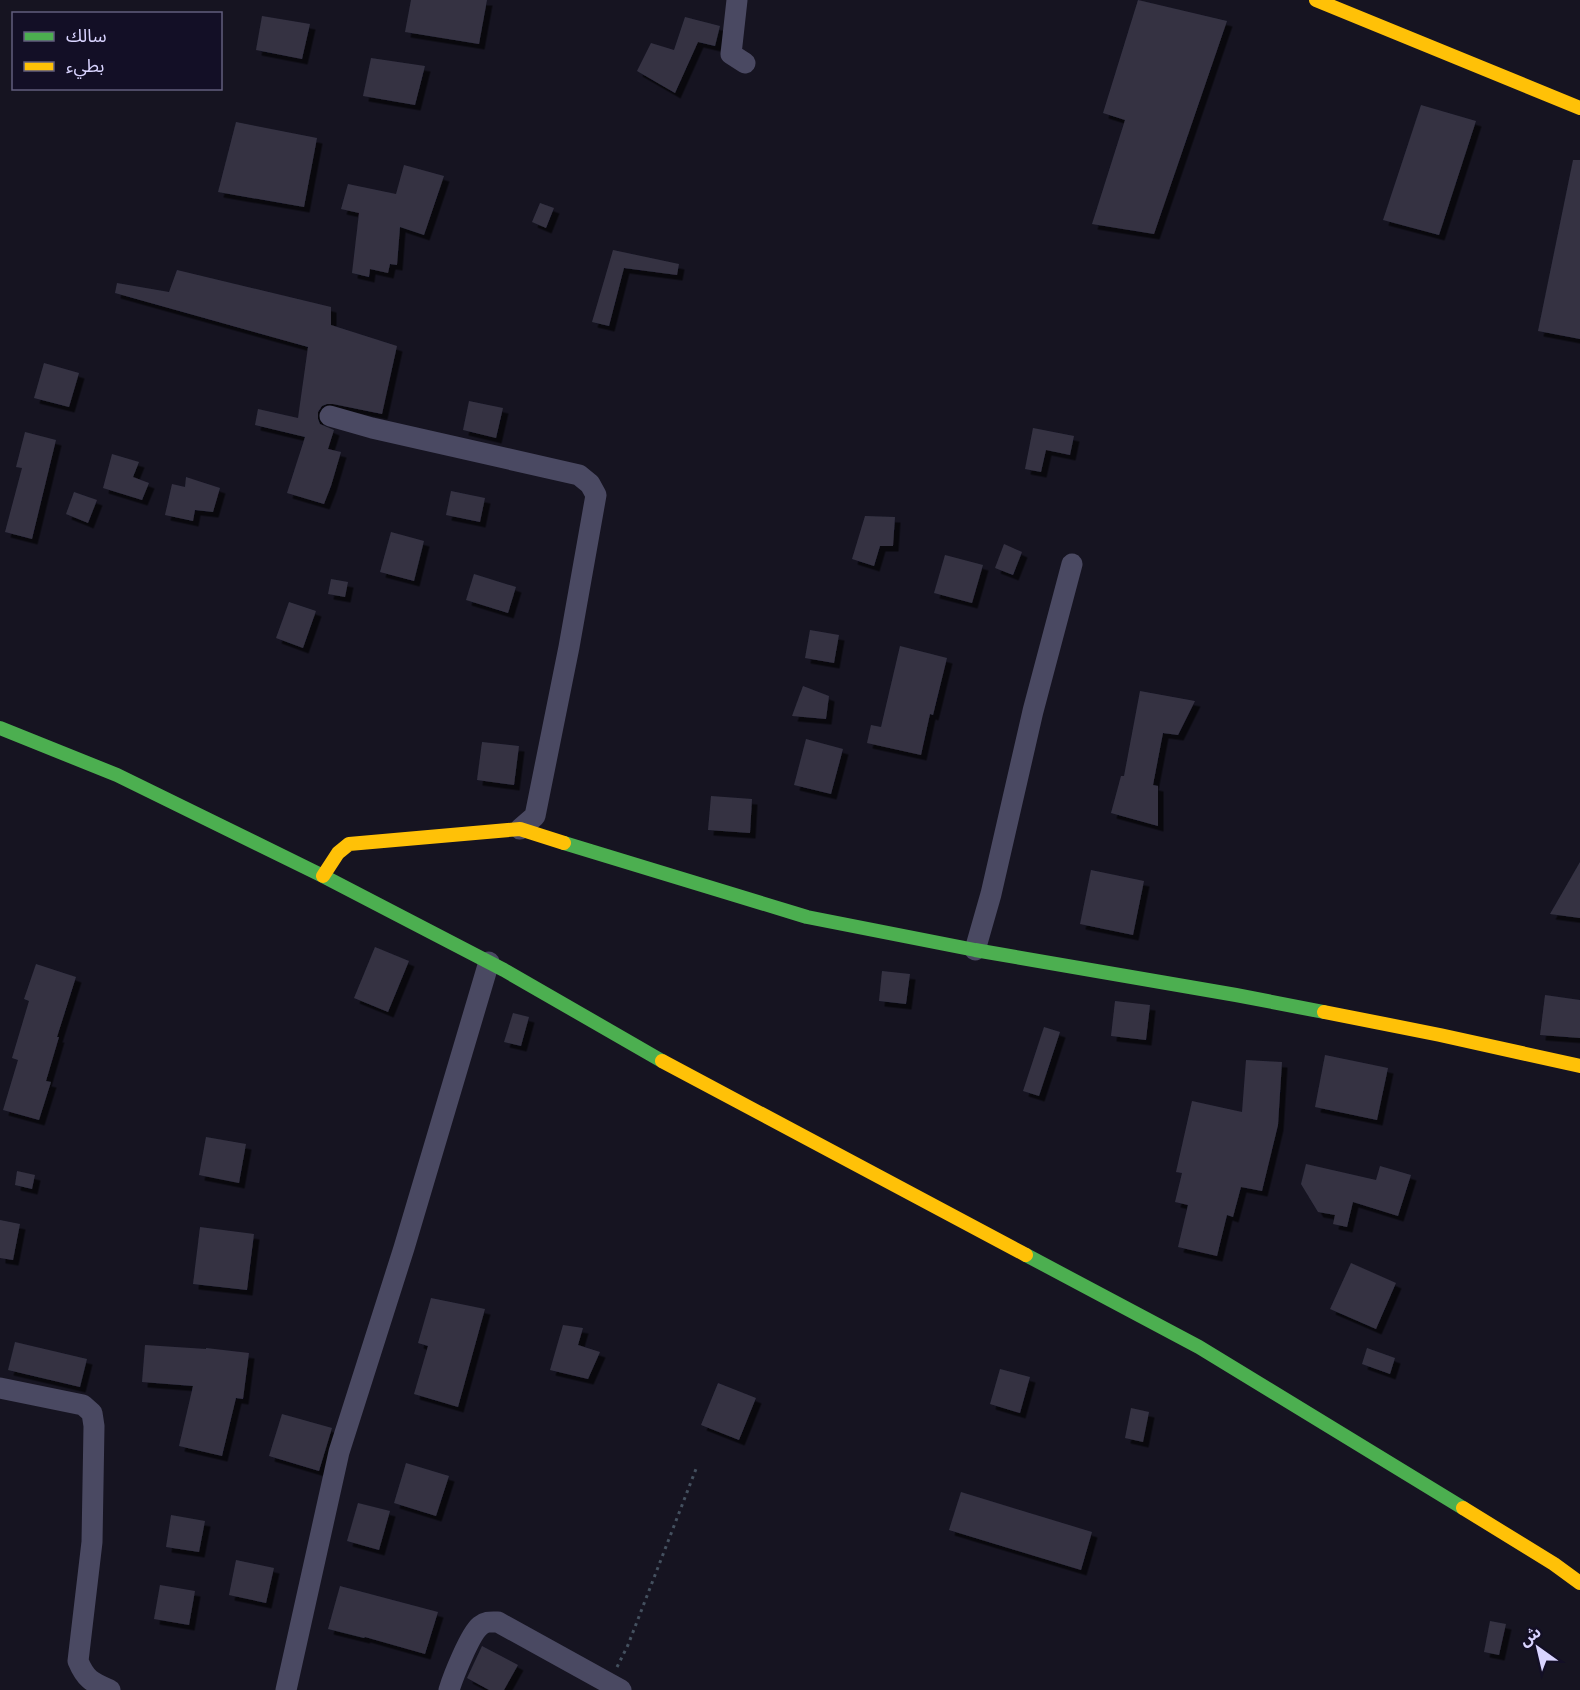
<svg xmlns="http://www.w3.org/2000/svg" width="1580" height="1690" viewBox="0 0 1580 1690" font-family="'Alegreya Sans','Noto Sans Arabic',sans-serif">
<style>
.building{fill:#343243;filter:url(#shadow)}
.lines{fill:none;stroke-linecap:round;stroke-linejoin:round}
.path{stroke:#44505f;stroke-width:3;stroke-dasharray:3 4.5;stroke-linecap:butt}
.street{stroke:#4a4962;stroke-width:21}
.fast{stroke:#4caf50;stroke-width:14}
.slow{stroke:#ffc107;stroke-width:14}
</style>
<defs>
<filter id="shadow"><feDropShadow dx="5.5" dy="5.5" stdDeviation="0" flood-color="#0009"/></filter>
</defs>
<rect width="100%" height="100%" fill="#161421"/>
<g class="building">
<path d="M411 0H487L479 44 405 32Z"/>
<path d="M1138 0 1227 21 1154 234 1092 224 1125 120 1103 113Z"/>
<path d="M262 16 310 24 302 59 256 50Z"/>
<path d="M685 17 720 26 715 46 698 42 675 93 637 71 651 43 674 50Z"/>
<path d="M371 58 425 66 415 105 363 96Z"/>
<path d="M1421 105 1476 121 1439 235 1383 220Z"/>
<path d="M236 122 317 138 304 207 218 192Z"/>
<path d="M1573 160H1580V339L1538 331Z"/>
<path d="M404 165 444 176 424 235 400 227 397 265 390 264 388 273 370 269 369 277 352 273 359 213 341 209 348 184 396 194Z"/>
<path d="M540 203 554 208 546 228 532 222Z"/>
<path d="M613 250 679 264 677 275 624 268 609 326 592 322Z"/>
<path d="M177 270 331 307V325L397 346 382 414 333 404H327L322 406 318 412V419L320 424 334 430 328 449 341 452 331 486 324 504 287 493 305 437 255 425 258 409 298 418 308 347 115 293 117 283 169 292Z"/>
<path d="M44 363 79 373 69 407 34 398Z"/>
<path d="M469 401 503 408 496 438 463 430Z"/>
<path d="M1033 428 1074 436 1070 455 1046 450 1041 472 1025 469Z"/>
<path d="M25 432 56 440 32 539 5 532 22 468 16 467Z"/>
<path d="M112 454 139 462 133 477 149 483 142 500 103 488Z"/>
<path d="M186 477 220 488 213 512 195 510 193 521 165 515 172 484 185 487Z"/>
<path d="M451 491 485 498 480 522 446 515Z"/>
<path d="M74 492 97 500 88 523 66 514Z"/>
<path d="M865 516 895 517 893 546H880L874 566 852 559Z"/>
<path d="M391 532 424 541 414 581 380 572Z"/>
<path d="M1004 544 1022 552 1013 575 995 568Z"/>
<path d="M945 555 983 565 972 603 934 593Z"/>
<path d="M474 574 516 587 508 613 466 600Z"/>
<path d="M331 579 348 582 345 597 328 594Z"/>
<path d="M289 602 316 611 303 648 276 638Z"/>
<path d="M810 630 839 635 834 663 805 658Z"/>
<path d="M900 646 947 658 933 715 930 714 921 755 867 743 871 725 881 727Z"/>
<path d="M803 686 829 696 826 719 792 716Z"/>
<path d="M1140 691 1195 701 1178 735 1163 733 1153 785 1158 786V826L1111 813 1121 776H1124Z"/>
<path d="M806 739 843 749 831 794 794 785Z"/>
<path d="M482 742 519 746 514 785 477 780Z"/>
<path d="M711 796 752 799 750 833 708 830Z"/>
<path d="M1580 862V918L1550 914Z"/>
<path d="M1091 870 1144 881 1133 935 1080 924Z"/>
<path d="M375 947 409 961 388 1012 354 998Z"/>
<path d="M36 964 76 977 57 1037H59L46 1081 51 1082 39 1120 3 1110 18 1060 12 1058 29 1001 24 999Z"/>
<path d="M882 971 910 974 906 1004 879 1001Z"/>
<path d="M1545 995 1580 1000V1038L1540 1035Z"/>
<path d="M1115 1001 1150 1005 1146 1040 1111 1036Z"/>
<path d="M513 1013 529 1017 521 1046 504 1042Z"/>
<path d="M1044 1027 1060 1032 1039 1096 1023 1091Z"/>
<path d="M1325 1055 1388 1068 1377 1120 1315 1107Z"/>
<path d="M1246 1060 1282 1062 1278 1125 1262 1191 1241 1187 1233 1217 1227 1215 1217 1256 1178 1247 1188 1205 1175 1202 1182 1173 1176 1172 1192 1101 1242 1112Z"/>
<path d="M206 1137 246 1144 239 1183 199 1175Z"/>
<path d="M1306 1164 1376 1180 1380 1166 1411 1175 1398 1216 1353 1202 1347 1227 1333 1224 1335 1215 1318 1212 1301 1184Z"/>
<path d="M17 1171 35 1175 32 1189 15 1185Z"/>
<path d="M0 1220 20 1224 13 1260 0 1258Z"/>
<path d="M200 1227 254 1234 247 1290 193 1284Z"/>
<path d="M1351 1263 1396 1283 1376 1329 1330 1309Z"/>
<path d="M431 1298 485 1309 458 1407 414 1394 428 1346 418 1343Z"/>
<path d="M563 1325 583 1328 578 1345 600 1352 588 1379 550 1370Z"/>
<path d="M15 1342 87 1359 80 1387 8 1370Z"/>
<path d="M145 1345 206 1349V1348L249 1353 243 1399 236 1398 222 1456 179 1446 193 1386 142 1382Z"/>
<path d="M1367 1348 1395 1358 1390 1374 1362 1364Z"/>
<path d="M1000 1369 1030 1377 1020 1413 990 1404Z"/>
<path d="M718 1383 756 1398 739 1440 701 1425Z"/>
<path d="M1131 1408 1149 1412 1143 1442 1125 1438Z"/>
<path d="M282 1414 332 1428 319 1471 269 1456Z"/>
<path d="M406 1463 449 1476 436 1516 394 1503Z"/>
<path d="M961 1492 1092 1532 1081 1570 949 1530Z"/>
<path d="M358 1503 390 1511 379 1550 347 1541Z"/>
<path d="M171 1515 205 1521 199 1552 166 1547Z"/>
<path d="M236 1560 274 1568 266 1603 229 1595Z"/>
<path d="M160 1585 195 1591 189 1625 154 1619Z"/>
<path d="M340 1586 438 1612 425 1654 365 1637 364 1638 328 1629Z"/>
<path d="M1490 1621 1506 1624 1499 1655 1484 1652Z"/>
<path d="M482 1646 518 1665 504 1690H489L467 1678Z"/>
</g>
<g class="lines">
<path class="path" d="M617 1667 628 1645 696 1469"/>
<g class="street">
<path d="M737 0 731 54 745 63"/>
<path d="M330 416 372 428 579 475 590 484 596 495 569 647 535 816 520 829"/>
<path d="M975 950 991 894 1033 711 1072 564"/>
<path d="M0 1388 83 1405 92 1413 94 1426 92 1542 78 1661C86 1680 92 1682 110 1690"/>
<path d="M286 1690 339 1452 404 1248 489 962"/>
<path d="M449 1690C453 1677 470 1634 480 1626 486 1621 491 1622 498 1622L621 1690"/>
</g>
<g class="fast">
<path d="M0 728 117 775 323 876 504 970 662 1061"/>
<path d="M564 843 807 917 975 950 1236 995 1324 1012"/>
<path d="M1026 1255 1199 1347 1463 1508"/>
</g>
<g class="slow">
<path d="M1316 0 1580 108"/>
<path d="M323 876 338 853 349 844 520 829 564 843"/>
<path d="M1324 1012 1440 1035 1580 1066"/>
<path d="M662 1061 1026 1255"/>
<path d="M1463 1508 1554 1564 1580 1583"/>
</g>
</g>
<rect x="12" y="12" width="210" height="78" fill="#130f26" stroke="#625e7d" stroke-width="1.5"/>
<rect x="24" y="32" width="30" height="9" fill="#4caf50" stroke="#625e7d" stroke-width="1.5"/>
<text x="66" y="42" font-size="18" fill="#d9d4ff">سالك</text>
<rect x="24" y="62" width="30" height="9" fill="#ffc107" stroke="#625e7d" stroke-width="1.5"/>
<text x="66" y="72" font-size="18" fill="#d9d4ff">بطيء</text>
<g transform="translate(1538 1648) rotate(326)" stroke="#130f26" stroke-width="4.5" paint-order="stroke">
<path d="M0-4.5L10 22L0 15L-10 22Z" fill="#d9d4ff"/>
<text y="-9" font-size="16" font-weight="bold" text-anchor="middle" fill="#d9d4ff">ش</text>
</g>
</svg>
